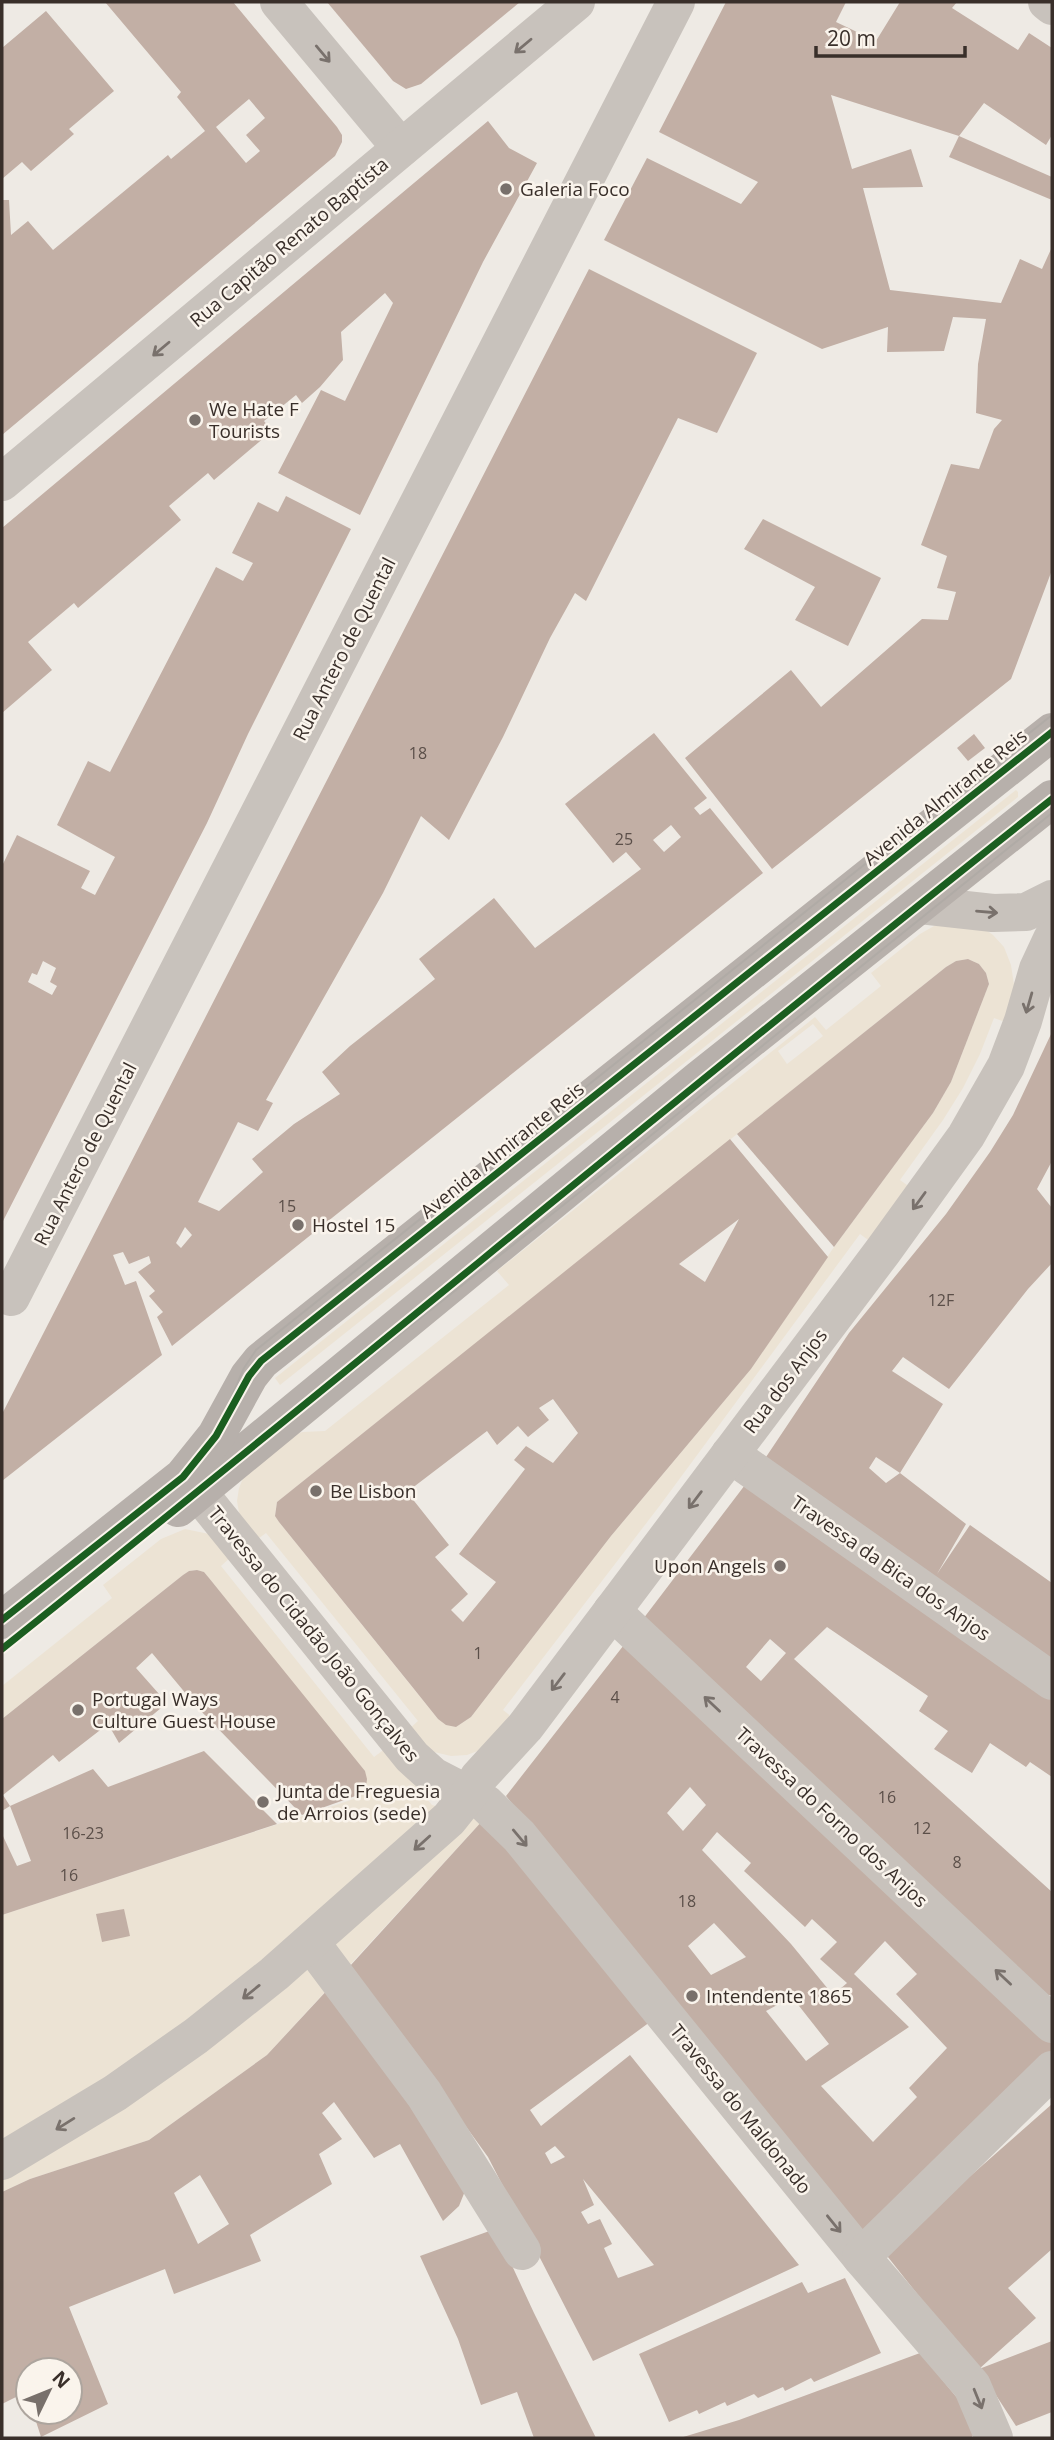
<svg xmlns="http://www.w3.org/2000/svg" width="1054" height="2440" viewBox="0 0 1054 2440" font-family="'Open Sans',sans-serif">
<style>
.plaza{fill:#ece3d4;fill-rule:evenodd}
.building{fill:#c2afa5;fill-rule:evenodd}
.lines{fill:none;stroke-linecap:round;stroke-linejoin:round}
.street{stroke:#c8c2bc;stroke-width:38}
.primary{stroke:#b7b0ab;stroke-width:38}
.tram{stroke:#b0aba6;stroke-width:2}
.cycleway-casing{stroke:#faf4ec;stroke-width:11}
.cycleway{stroke:#1b5e20;stroke-width:7}
.oneway{stroke:#79716c}
.poi-dot{fill:#78706b;stroke:#faf4ec;stroke-width:2.5}
.labels{text-anchor:middle;dominant-baseline:central;stroke-width:5;stroke-linejoin:round;paint-order:stroke}
.number-label{font-size:16px;fill:#5b4f49}
.poi-label{font-size:19px;fill:#392f2a;stroke:#faf4ec;text-anchor:start}
.street-label{font-size:19px;fill:#392f2a;stroke:#faf4ec}
</style>
<rect width="100%" height="100%" fill="#eeeae4"/>
<g class="plaza">
<path d="M1016 790 1018 792V797L968 837 280 1385 275 1378Z"/>
<path d="M949 922 986 930 993 935 1004 947 1011 965 1014 985 1008 1023 994 1018 980 1054 963 1088 943 1120 900 1180 911 1188 871 1242 860 1234 661 1504 503 1710 513 1718 483 1749 467 1755 451 1756 434 1752 408 1730 418 1721 266 1533 255 1541 240 1518 237 1501 239 1488 244 1476 292 1435 303 1432 325 1431 509 1285 497 1271 815 1017 826 1030 881 986 871 973 920 934 934 926ZM968 959 979 964 986 973 989 984 951 1082 933 1113 834 1247 751 1369 611 1536 471 1717 456 1727 438 1719 279 1522 275 1515 277 1502 946 967 956 961ZM813 1024 823 1036 787 1064 778 1051Z"/>
<path d="M185 1529 209 1534 232 1556 221 1566 374 1757 386 1748 432 1805 484 1819 267 2055 149 2140 30 2179 2 2192V1915L354 1799 361 1794 366 1787 232 1607 204 1572 197 1570 189 1571 183 1575 2 1719V1686L112 1598 103 1585 161 1539Z"/>
</g>
<g class="building">
<path d="M105 2H233L337 127 342 135V142L335 156 2 435V200H9L11 235 28 221 53 250 168 155 171 159 205 131 177 97 181 92ZM249 99 265 118 246 135 260 151 246 163 216 127Z"/>
<path d="M327 2H520L421 84 406 89 393 81Z"/>
<path d="M726 2H846L836 22 876 41 900 2H957L952 8 1018 50 1029 33 1052 48V135L1046 145 984 103 959 136 831 95 852 169 911 149 923 187 863 188 890 290 1001 303 1020 259 1042 269 1052 247V570L1011 679 772 869 685 758 791 670 821 707 922 619 948 620 956 592 937 588 947 556 921 545 951 464 979 469 994 429 1002 420 976 413 978 364 986 319 953 317 944 351 887 352 888 327 822 349 604 240 647 158 741 204 758 182 659 132Z"/>
<path d="M46 11 114 91 69 129 74 134 31 171 22 162 2 179V48Z"/>
<path d="M488 121 509 148 537 163 483 262 360 515 278 473 321 390 345 401 393 303 385 293 341 332 343 360 320 387 302 403 296 395 264 421 272 431 214 480 208 473 169 506 181 520 78 608 74 603 28 642 52 670 2 713V528Z"/>
<path d="M959 136 1052 177V200L949 157Z"/>
<path d="M589 269 757 353 717 433 678 418 586 601 575 593 550 638 503 737 449 840 421 816 383 893 266 1100 273 1103 258 1131 238 1122 198 1202 219 1211 263 1172 252 1159 294 1124 340 1094 322 1072 350 1046 435 979 419 959 494 898 535 948 641 869 626 852 613 863 565 804 654 733 707 798 694 808 700 815 710 808 763 873 172 1346 157 1317 163 1312 149 1296 155 1291 138 1272 151 1263 149 1256 129 1264 123 1252 113 1255 125 1285 136 1281 162 1355 2 1481V1414ZM671 825 681 837 664 852 653 840ZM185 1227 192 1235 181 1248 176 1243Z"/>
<path d="M286 496 351 529 248 734 207 823 2 1223V866L17 835 90 871 81 888 95 895 115 857 57 825 88 761 110 772 216 567 243 581 253 563 232 553 258 502 278 512ZM43 961 56 968 50 982 57 986 52 995 28 982 32 973 37 975Z"/>
<path d="M763 519 881 578 848 646 795 620 815 587 744 549Z"/>
<path d="M974 734 985 748 968 761 957 748Z"/>
<path d="M968 959 979 964 986 973 989 984 951 1082 933 1113 834 1247 737 1134 946 967 956 961Z"/>
<path d="M1052 1032V1161L1037 1189 1052 1208V1263L1028 1289 949 1389 903 1357 892 1371 943 1404 900 1473 876 1457 869 1468 886 1483 900 1473 966 1524 937 1574 970 1525 1052 1583V1664L762 1463 849 1333 946 1214 990 1152 1013 1115Z"/>
<path d="M730 1139 828 1257 751 1369 611 1536 471 1717 456 1727 446 1725 438 1719 410 1684 279 1522 275 1516 277 1502ZM739 1219 705 1282 679 1264ZM553 1399 578 1433 553 1463 526 1446 514 1460 525 1469 459 1554 496 1582 463 1622 451 1610 468 1594 435 1557 449 1545 407 1492 487 1431 497 1445 518 1426 528 1437 549 1420 539 1408Z"/>
<path d="M748 1481 1052 1694V1777L1030 1762 1026 1767 990 1743 972 1773 934 1749 948 1731 919 1711 928 1696 827 1627 794 1659 1052 1892 1051 1995 1041 1997 640 1623ZM770 1639 786 1653 761 1681 746 1667Z"/>
<path d="M197 1570 204 1572 209 1578 365 1771 367 1779 366 1787 361 1794 302 1815 197 1707 152 1653 136 1668 167 1703 119 1743 108 1724 59 1762 53 1755 3 1795 10 1806 2 1811V1719L183 1575 189 1571Z"/>
<path d="M627 1641 1052 2044V2051L866 2234 679 2012 506 1796ZM690 1787 706 1805 683 1831 667 1813ZM717 1832 751 1863 744 1871 805 1927 812 1919 837 1942 820 1959 847 1983 833 1995 791 1944 702 1850ZM714 1923 746 1957 711 1975 688 1946ZM885 1941 917 1974 896 1994 947 2048 909 2088 917 2097 873 2142 821 2086 909 2027 854 1974ZM792 1997 829 2044 806 2061 766 2011Z"/>
<path d="M204 1751 277 1824 2 1915V1834L17 1866 31 1861 10 1806 93 1769 108 1787Z"/>
<path d="M484 1819 654 2019 530 2110 541 2126 630 2055 799 2265 593 2361 488 2157 350 1966ZM555 2146 565 2157 551 2164 545 2153ZM583 2179 654 2265 618 2278 604 2248 612 2244 600 2219 588 2224 581 2212 594 2205Z"/>
<path d="M124 1909 130 1936 102 1942 96 1914Z"/>
<path d="M331 1986 467 2186 459 2206 443 2221 400 2144 374 2158 334 2102 322 2113 342 2139 319 2154 332 2184 250 2235 261 2261 174 2294 165 2269 69 2307 108 2404 41 2437 33 2412H70V2370H28V2391L2 2404V2192L30 2179 149 2140 267 2055ZM200 2175 229 2224 198 2244 174 2193Z"/>
<path d="M1052 2104V2249L1008 2288 1036 2318 979 2369 1052 2341V2412L1016 2426 979 2369 952 2338 884 2252Z"/>
<path d="M495 2229 534 2313 596 2438H534L517 2392 481 2405 458 2339 420 2256Z"/>
<path d="M845 2278 881 2353 814 2382 811 2378 785 2391 783 2387 758 2398 754 2394 727 2406 725 2402 699 2414 697 2410 669 2422 639 2354 802 2282 808 2293Z"/>
<path d="M920 2353 973 2417 977 2430 971 2438H680L739 2420Z"/>
</g>
<g class="lines">
<g class="street">
<path d="M279 2 401 148"/>
<path d="M1047 2 1052 6"/>
<path d="M2 482 576 2"/>
<path d="M920 905 993 913 1026 912 1052 899"/>
<path d="M11 1297 676 2"/>
<path d="M730 1454 1052 1681"/>
<path d="M198 1492 412 1757 433 1776 485 1803 519 1836 861 2257 972 2386 994 2438"/>
<path d="M612 1611 1052 2024"/>
<path d="M311 1943 424 2094 522 2251"/>
<path d="M2 2161 115 2093 196 2036 274 1974 449 1819 469 1794 479 1777 525 1727 883 1251 966 1136 1006 1066 1023 1021 1038 969 1052 939"/>
<path d="M861 2257 1052 2070"/>
</g>
<g class="primary">
<path d="M178 1508 700 1079 1052 799"/>
<path d="M2 1620 183 1477 216 1436 249 1376 261 1361 1052 732"/>
</g>
<g class="tram">
<path d="M2 1619 178 1478 220 1424 244 1368 256 1350 1052 715"/>
<path d="M2 1649 624 1157 1052 813"/>
</g>
<g class="cycleway-casing">
<g id="cycleway">
<path d="M2 1620 183 1477 216 1436 249 1376 261 1361 1052 732"/>
<path d="M2 1649C354 1368 699 1078 1052 799"/>
</g>
</g>
<use href="#cycleway" class="cycleway"/>
</g>
<defs><path id="oneway-shaft" d="M-6 0H5M1.5-3L5.5 0L1.5 3" fill="none" stroke-width="1.6" stroke-linecap="round" stroke-linejoin="round" transform="scale(1.75)"/></defs>
<g class="oneway">
<use href="#oneway-shaft" transform="translate(523 46) rotate(140)"/>
<use href="#oneway-shaft" transform="translate(323 54) rotate(50)"/>
<use href="#oneway-shaft" transform="translate(161 349) rotate(140)"/>
<use href="#oneway-shaft" transform="translate(987 912) rotate(5)"/>
<use href="#oneway-shaft" transform="translate(1029 1003) rotate(106)"/>
<use href="#oneway-shaft" transform="translate(919 1201) rotate(126)"/>
<use href="#oneway-shaft" transform="translate(695 1500) rotate(127)"/>
<use href="#oneway-shaft" transform="translate(558 1682) rotate(127)"/>
<use href="#oneway-shaft" transform="translate(712 1704) rotate(-137)"/>
<use href="#oneway-shaft" transform="translate(520 1838) rotate(50)"/>
<use href="#oneway-shaft" transform="translate(422 1843) rotate(138)"/>
<use href="#oneway-shaft" transform="translate(1003 1977) rotate(-137)"/>
<use href="#oneway-shaft" transform="translate(251 1992) rotate(141)"/>
<use href="#oneway-shaft" transform="translate(65 2124) rotate(148)"/>
<use href="#oneway-shaft" transform="translate(834 2224) rotate(51)"/>
<use href="#oneway-shaft" transform="translate(978 2399) rotate(68)"/>
</g>
<g class="poi-dot">
<circle cx="506" cy="189" r="7"/>
<circle cx="195" cy="420" r="7"/>
<circle cx="298" cy="1225" r="7"/>
<circle cx="316" cy="1491" r="7"/>
<circle cx="780" cy="1566" r="7"/>
<circle cx="78" cy="1710" r="7"/>
<circle cx="263" cy="1802" r="7"/>
<circle cx="692" cy="1996" r="7"/>
</g>
<g class="labels">
<g class="number-label">
<text x="418" y="753">18</text>
<text x="624" y="839">25</text>
<text x="287" y="1206">15</text>
<text x="941" y="1300">12F</text>
<text x="478" y="1653">1</text>
<text x="615" y="1697">4</text>
<text x="887" y="1797">16</text>
<text x="922" y="1828">12</text>
<text x="83" y="1833">16-23</text>
<text x="957" y="1862">8</text>
<text x="69" y="1875">16</text>
<text x="687" y="1901">18</text>
</g>
<g class="poi-label">
<text x="520" y="189">Galeria Foco</text>
<text x="209" y="409">We Hate F<tspan x="209" dy="22">Tourists</tspan></text>
<text x="312" y="1225">Hostel 15</text>
<text x="330" y="1491">Be Lisbon</text>
<text x="766" y="1566" text-anchor="end">Upon Angels</text>
<text x="92" y="1699">Portugal Ways<tspan x="92" dy="22">Culture Guest House</tspan></text>
<text x="277" y="1791">Junta de Freguesia<tspan x="277" dy="22">de Arroios (sede)</tspan></text>
<text x="706" y="1996">Intendente 1865</text>
</g>
<g class="street-label">
<text transform="translate(289 242) rotate(-40)">Rua Capitão Renato Baptista</text>
<text transform="translate(344 649) rotate(-63)">Rua Antero de Quental</text>
<text transform="translate(945 797) rotate(-39)">Avenida Almirante Reis</text>
<text transform="translate(502 1150) rotate(-39)">Avenida Almirante Reis</text>
<text transform="translate(85 1154) rotate(-63)">Rua Antero de Quental</text>
<text transform="translate(785 1381) rotate(-53)">Rua dos Anjos</text>
<text transform="translate(891 1568) rotate(35)">Travessa da Bica dos Anjos</text>
<text transform="translate(314 1634) rotate(51)">Travessa do Cidadão João Gonçalves</text>
<text transform="translate(832 1817) rotate(43)">Travessa do Forno dos Anjos</text>
<text transform="translate(741 2109) rotate(51)">Travessa do Maldonado</text>
</g>
</g>
<rect width="1054" height="2440" fill="none" stroke="#392f2a" stroke-width="7"/>
<g transform="translate(49 2391) rotate(47)"><circle r="33" fill="#faf4ec" stroke="#ada59e" stroke-width="2"/>
<path d="M0-5L12 26L0 18L-12 26Z" fill="#78706b"/>
<text y="-10" font-size="19" font-weight="bold" text-anchor="middle" fill="#392f2a">N</text>
</g>
<path d="M816 46v10h149v-10" fill="none" stroke="#392f2a" stroke-width="3.5"/>
<text x="827" y="46" font-size="21" fill="#392f2a" stroke="#faf4ec" stroke-width="5" paint-order="stroke">20 m</text>
</svg>
